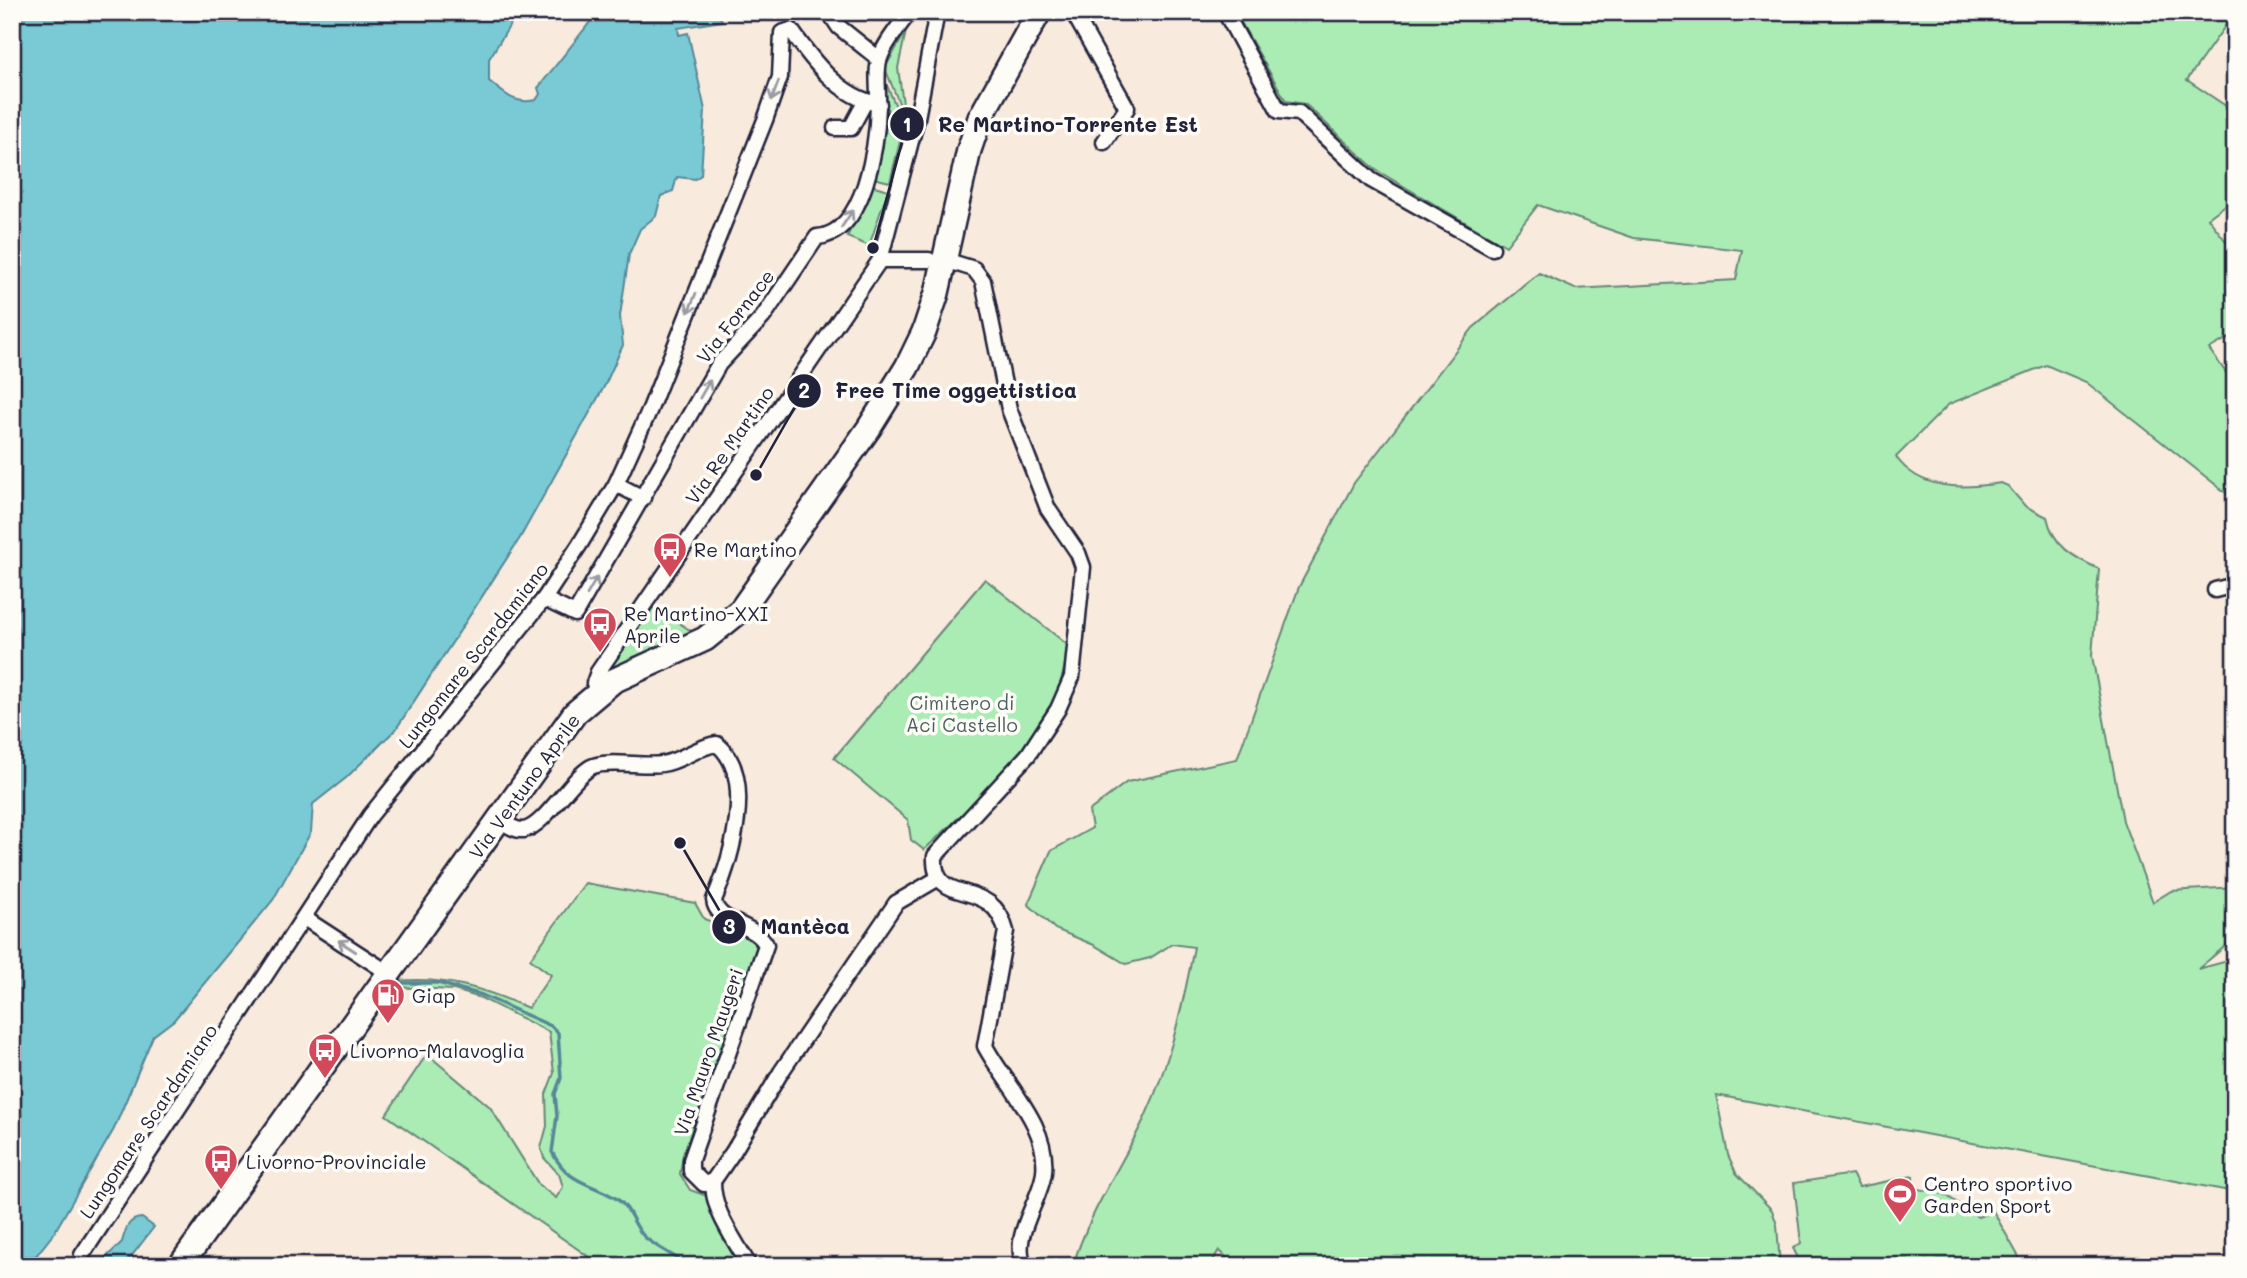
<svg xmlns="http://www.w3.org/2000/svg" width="2247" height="1278" viewBox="0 0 2247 1278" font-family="Mali,sans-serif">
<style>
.green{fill:#abecb5;stroke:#668778;stroke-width:2}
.water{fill:#79cad4;stroke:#568797;stroke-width:2}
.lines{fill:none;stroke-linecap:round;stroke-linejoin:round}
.stream{stroke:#568797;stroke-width:3.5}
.street-casing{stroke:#22223b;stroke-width:19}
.primary-casing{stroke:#22223b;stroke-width:28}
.street{stroke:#fdfcf7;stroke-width:14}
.primary{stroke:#fdfcf7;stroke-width:23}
.oneway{stroke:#9a9aa2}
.labels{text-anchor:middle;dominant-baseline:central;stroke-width:7;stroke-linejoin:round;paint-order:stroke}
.street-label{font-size:19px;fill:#22223b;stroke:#fdfcf7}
.poi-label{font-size:19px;fill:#22223b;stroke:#fdfcf7;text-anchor:start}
.park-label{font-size:19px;fill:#4b5f60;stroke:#fdfcf7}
.leader{fill:none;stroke:#22223b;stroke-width:2.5}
.callout-dot{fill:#22223b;stroke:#fdfcf7;stroke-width:2.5}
.mark-label{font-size:21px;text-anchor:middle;font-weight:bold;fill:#fff}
.callout-label{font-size:21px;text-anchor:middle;font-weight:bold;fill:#22223b;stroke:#fdfcf7;stroke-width:7;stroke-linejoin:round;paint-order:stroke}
</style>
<rect width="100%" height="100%" fill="#f8eadc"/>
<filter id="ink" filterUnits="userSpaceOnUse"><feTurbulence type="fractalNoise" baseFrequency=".0143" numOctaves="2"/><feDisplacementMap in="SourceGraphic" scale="14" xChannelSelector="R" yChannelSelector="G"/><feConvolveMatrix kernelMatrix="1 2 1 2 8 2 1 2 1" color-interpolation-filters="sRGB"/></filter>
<g filter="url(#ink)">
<g class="green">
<path d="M1235 12H2235L2187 80 2235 112V198L2208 218 2235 253V334L2209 349 2235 385V500L2086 382 2046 365 1949 404 1896 457C1920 491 1963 489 2001 483L2008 486 2025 506 2047 517C2053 546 2073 557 2099 569L2092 656 2123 821 2153 902 2171 891 2235 887V938L2198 969 2235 959V1192L1716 1095 1728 1155 1736 1173 1772 1210 1777 1225 1780 1266H1235L1219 1250 1210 1266H1073C1086 1218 1123 1163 1145 1117 1170 1063 1183 1005 1194 947L1172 944 1150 958 1126 964 1094 945 1055 929 1028 904 1051 851 1092 828 1089 811 1127 782 1237 759 1299 587 1354 483 1473 328 1539 273 1575 289 1736 280 1742 250 1634 238 1538 205 1506 246 1376 170 1305 104 1286 101Z"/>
<path d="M906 31 898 68 905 118 885 68Z"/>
<path d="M885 81 904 125 890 182 873 178 888 120Z"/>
<path d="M871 185 888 190 869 246 847 237Z"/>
<path d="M985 579 1069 646C1065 661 1063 679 1057 693 1030 755 972 805 924 850L911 840 908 820 834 758Z"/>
<path d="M657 608 694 633 632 658 611 671 609 668 643 618 646 619 652 609Z"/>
<path d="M585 883 695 903 704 919 747 935 757 947 683 1155 680 1174 690 1190 707 1196 742 1266H602L386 1115 427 1054 490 1107 539 1185 556 1198 563 1187 559 1174 544 1158 541 1148 547 1126 546 1094 554 1073 549 1032 481 998 454 990 394 987 397 981C444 976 485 989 528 1008L551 975 530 959Z"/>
<path d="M1852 1174 1859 1187 1913 1176V1188L1944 1194 1978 1217 1993 1211 2024 1266H1802L1793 1248 1801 1243 1794 1183Z"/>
</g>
<g class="water">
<path d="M12 12H518L489 59V81C503 93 515 105 536 100L540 94 538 88 598 12H718L722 21 678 28 679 35 688 33 705 110 701 175 695 179 677 177 673 191 661 196 656 216 640 229 629 254 620 316 623 345 605 385 520 538 396 729 346 778 313 804 311 832 273 900 174 1020 153 1036 114 1129 54 1233 28 1266H12Z"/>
<path d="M142 1218 154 1227 124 1266H97L122 1242C125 1232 127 1218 142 1218Z"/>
</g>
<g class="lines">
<path class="stream" d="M395 983H438L482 995 551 1026 558 1033 561 1078 555 1094 557 1116 552 1152C570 1186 589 1181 617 1199 631 1209 632 1222 642 1234 649 1244 675 1255 687 1266"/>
<g class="street-casing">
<g id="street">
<path d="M829 12 839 27 879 59"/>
<path d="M1073 12 1127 108 1104 142"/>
<path d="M1225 12 1279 111 1299 113 1371 180 1492 248"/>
<path d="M835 128H851L865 102"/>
<path d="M880 260H929"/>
<path d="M945 260 974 269 983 281 1009 409 1048 509 1078 553 1083 567 1072 677 1058 709 1028 755 935 856C932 910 992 874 1006 931L985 1046C1006 1086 1049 1125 1044 1172 1041 1201 1009 1238 1025 1266"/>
<path d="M616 484 643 498"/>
<path d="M2215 590 2235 585"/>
<path d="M544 599 575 614 719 364 763 317 817 237C865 234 877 144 878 106 879 92 875 71 880 58 885 42 900 26 909 12"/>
<path d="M597 693 594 683 598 672 880 260 917 118 937 12"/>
<path d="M499 819C506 824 515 831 524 830 545 826 570 779 591 767 605 759 644 767 662 764 682 761 698 746 717 744 757 776 731 860 714 900 716 924 756 923 766 945L691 1160V1171L704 1184 713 1181 733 1152 781 1072 896 903 937 879"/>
<path d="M304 918 390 974"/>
<path d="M713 1181C712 1211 735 1239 749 1266"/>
<path d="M82 1255 370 816 544 599 580 544 616 484 650 409 765 120 780 77 782 33 791 30C812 60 840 98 879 104"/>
</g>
</g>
<g class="primary-casing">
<path id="primary" d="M180 1266 575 713 613 681 705 639 741 610 869 428 907 367 924 332 937 293 969 150 980 118 1039 12"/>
</g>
<use href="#street" class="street"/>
<use href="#primary" class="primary"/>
</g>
<defs><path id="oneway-shaft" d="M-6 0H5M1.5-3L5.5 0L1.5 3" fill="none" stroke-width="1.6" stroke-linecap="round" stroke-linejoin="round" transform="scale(1.75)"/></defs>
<g class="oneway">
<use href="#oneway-shaft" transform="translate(775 91) rotate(110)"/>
<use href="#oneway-shaft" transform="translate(847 219) rotate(-57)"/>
<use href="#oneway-shaft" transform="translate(692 303) rotate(112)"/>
<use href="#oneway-shaft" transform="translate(705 389) rotate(-60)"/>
<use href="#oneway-shaft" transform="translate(592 586) rotate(-60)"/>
<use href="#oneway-shaft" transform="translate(347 946) rotate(-147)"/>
</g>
</g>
<defs>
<g id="bus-pin" transform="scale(1.75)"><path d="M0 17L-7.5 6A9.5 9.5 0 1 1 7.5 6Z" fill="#d1495b" stroke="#fdfcf7"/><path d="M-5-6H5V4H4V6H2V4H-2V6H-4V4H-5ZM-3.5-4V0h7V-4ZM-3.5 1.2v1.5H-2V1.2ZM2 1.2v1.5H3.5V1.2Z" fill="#fff"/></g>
<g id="fuel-pin" transform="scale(1.75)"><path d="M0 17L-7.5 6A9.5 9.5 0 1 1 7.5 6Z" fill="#d1495b" stroke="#fdfcf7"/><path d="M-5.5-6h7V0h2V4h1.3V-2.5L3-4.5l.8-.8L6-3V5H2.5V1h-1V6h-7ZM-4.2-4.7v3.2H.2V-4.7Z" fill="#fff"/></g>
<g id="stadium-pin" transform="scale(1.75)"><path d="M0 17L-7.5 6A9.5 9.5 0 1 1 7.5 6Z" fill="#d1495b" stroke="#fdfcf7"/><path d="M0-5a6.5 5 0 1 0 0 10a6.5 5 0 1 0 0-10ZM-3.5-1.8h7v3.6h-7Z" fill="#fff"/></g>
</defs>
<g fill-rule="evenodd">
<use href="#bus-pin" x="670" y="549"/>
<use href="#bus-pin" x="600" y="624"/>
<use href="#fuel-pin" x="388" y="995"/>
<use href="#bus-pin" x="325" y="1050"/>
<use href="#bus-pin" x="221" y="1161"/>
<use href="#stadium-pin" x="1900" y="1194"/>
</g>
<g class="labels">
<g class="street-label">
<text transform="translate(735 316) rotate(-52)">Via Fornace</text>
<text transform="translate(729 445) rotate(-55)">Via Re Martino</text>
<text transform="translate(473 655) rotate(-52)">Lungomare Scardamiano</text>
<text transform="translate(524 786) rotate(-54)">Via Ventuno Aprile</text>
<text transform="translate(708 1052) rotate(-71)">Via Mauro Maugeri</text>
<text transform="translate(148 1121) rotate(-56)">Lungomare Scardamiano</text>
</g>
<g class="poi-label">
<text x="694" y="549">Re Martino</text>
<text x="624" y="613">Re Martino-XXI<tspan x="624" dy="22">Aprile</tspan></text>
<text x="412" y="995">Giap</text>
<text x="350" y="1050">Livorno-Malavoglia</text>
<text x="246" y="1161">Livorno-Provinciale</text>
<text x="1924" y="1183">Centro sportivo<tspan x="1924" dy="22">Garden Sport</tspan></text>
</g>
<g class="park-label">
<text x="962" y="702">Cimitero di<tspan x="962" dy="22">Aci Castello</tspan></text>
</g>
</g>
<path class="leader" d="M873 248L907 124M756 475L804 391M680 843L729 927"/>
<g class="callout-dot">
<circle cx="873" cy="248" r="7"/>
<circle cx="756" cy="475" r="7"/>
<circle cx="680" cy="843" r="7"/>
<circle cx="907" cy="124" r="18"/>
<circle cx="804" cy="391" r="18"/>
<circle cx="729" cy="927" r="18"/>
</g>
<g class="mark-label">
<text x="907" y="132">1</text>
<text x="804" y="398">2</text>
<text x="729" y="934">3</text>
</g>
<g class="callout-label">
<text x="1068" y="132">Re Martino-Torrente Est</text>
<text x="956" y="398">Free Time oggettistica</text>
<text x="805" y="934">Mantèca</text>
</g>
<rect width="2247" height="1278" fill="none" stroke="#fdfcf7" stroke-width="42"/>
<rect x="21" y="21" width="2205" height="1236" fill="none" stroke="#22223b" stroke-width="2.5" filter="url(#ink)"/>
</svg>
